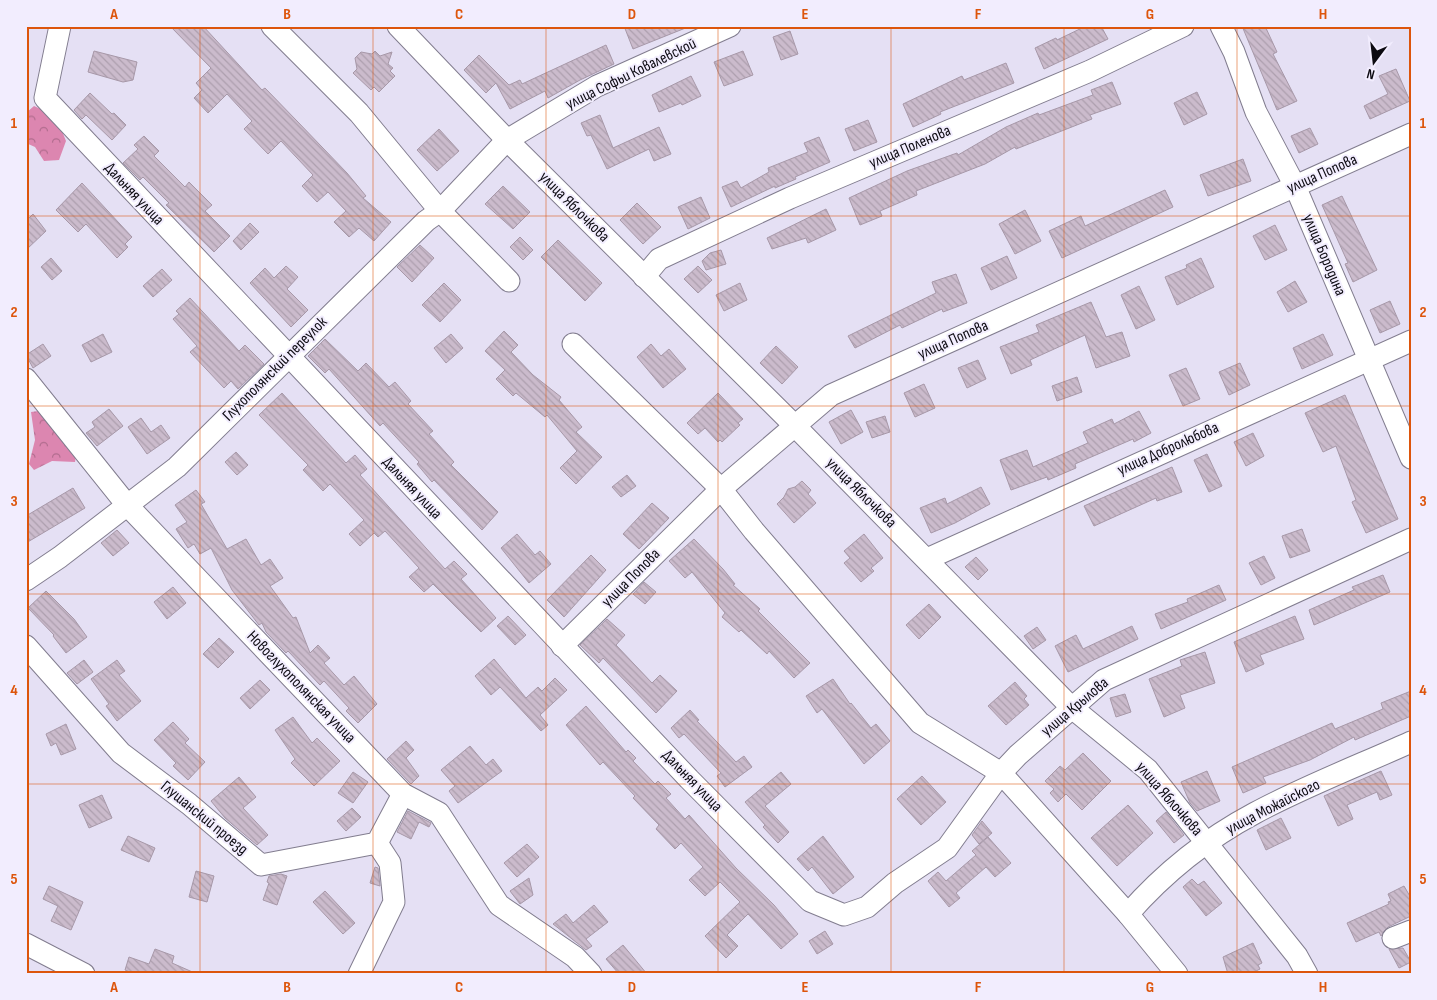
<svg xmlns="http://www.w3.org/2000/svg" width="1437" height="1000" viewBox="0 0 1437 1000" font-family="'Sofia Sans Condensed',sans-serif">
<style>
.forest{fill:url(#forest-crowns)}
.building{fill:url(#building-back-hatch);stroke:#a798a8}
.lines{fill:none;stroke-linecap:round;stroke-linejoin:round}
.minor-casing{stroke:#827d8f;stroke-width:23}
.minor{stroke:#fff;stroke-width:21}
.grid{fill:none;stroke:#dd550c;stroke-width:1;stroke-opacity:0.55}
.labels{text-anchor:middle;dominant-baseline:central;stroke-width:4;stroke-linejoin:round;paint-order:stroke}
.street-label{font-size:16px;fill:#0c0a11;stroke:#f2edfe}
.neatline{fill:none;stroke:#dd550c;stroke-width:2}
.grid-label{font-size:16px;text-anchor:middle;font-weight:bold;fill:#dd550c}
</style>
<defs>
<pattern id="forest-crowns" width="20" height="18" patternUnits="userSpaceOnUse" patternTransform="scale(1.25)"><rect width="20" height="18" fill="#dc86b0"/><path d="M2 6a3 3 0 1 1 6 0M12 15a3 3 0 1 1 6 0" fill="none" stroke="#b16c8e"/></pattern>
<pattern id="building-back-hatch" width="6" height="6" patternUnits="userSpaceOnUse" patternTransform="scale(1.25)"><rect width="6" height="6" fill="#cbbbcc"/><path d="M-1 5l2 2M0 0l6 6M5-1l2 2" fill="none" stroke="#ad9fae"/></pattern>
</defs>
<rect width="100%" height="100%" fill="#e5e0f4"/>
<g class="forest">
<path d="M34 106 56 116 66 141 59 160 44 161 35 147 26 143V113Z"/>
<path d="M46 410 77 449 75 462 52 461 34 470 29 464 35 440 31 412Z"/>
</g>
<g class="building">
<path d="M170 26H203L262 90 265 88 297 121 347 173 366 196 363 198 391 222 374 241 359 228 349 237 334 222 346 211 328 192 317 202 302 186 313 175 281 141 268 154 244 129 252 121 227 94 208 113 194 98 202 90 196 83 211 68Z"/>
<path d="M624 26H688V27L633 49Z"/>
<path d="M1086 26H1101L1108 39 1044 69 1035 48 1056 38 1057 40Z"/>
<path d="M1242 26H1265L1277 52 1273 54 1297 101 1277 110Z"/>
<path d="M790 31 798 54 781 60 773 37Z"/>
<path d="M606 45 614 64 580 80 548 98 545 91 510 109 496 83 486 93 464 70 479 55 509 85 520 80 522 84Z"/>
<path d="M94 51 137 62 133 80 123 82 88 72Z"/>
<path d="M375 51 380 56 392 52 388 64 393 68 390 71 395 76 379 92 374 87 371 90 353 73 357 69 355 58 361 52 372 54Z"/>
<path d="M743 51 753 75 724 86 714 62Z"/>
<path d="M1006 63 1014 83 940 112 941 114 913 127 903 104 962 76 964 80Z"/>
<path d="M1396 69 1410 101 1370 119 1364 106 1388 94 1379 76Z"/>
<path d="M691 76 701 96 682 105 681 103 659 112 652 95Z"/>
<path d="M1112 82 1121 104 1090 115 1092 119 1016 149 1015 147 985 164 916 191 917 195 880 211 882 216 860 225 849 198 907 171 957 153 958 155 1006 127 1038 113 1039 115 1093 95 1091 90Z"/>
<path d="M1197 92 1207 114 1184 125 1174 103Z"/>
<path d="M90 93 112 114 114 113 126 125 112 140 86 115 82 119 74 110Z"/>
<path d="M600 115 613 148 659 127 671 154 654 161 649 149 607 169 591 135 587 136 581 123Z"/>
<path d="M868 120 877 142 854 151 845 129Z"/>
<path d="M1310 128 1318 144 1299 153 1291 136Z"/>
<path d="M439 129 459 151 437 171 417 150Z"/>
<path d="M144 136 159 151 154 156 185 187 189 182 212 205 205 211 230 236 214 252 166 205 169 203 143 177 140 180 123 163 138 149 134 145Z"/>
<path d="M819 137 830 162 795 177 796 179 775 188V186L731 207 722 187 737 181 741 188 769 172 768 168 808 152 804 143Z"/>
<path d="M1243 159 1251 181 1208 196 1200 175Z"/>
<path d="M82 183 132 237 125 244 128 247 117 258 86 224 78 232 56 210Z"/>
<path d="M503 186 530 212 513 229 485 204Z"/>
<path d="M1165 190 1173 207 1062 258 1049 231 1081 216 1085 226Z"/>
<path d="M1342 196 1377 270 1353 282 1345 264 1348 263 1322 205Z"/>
<path d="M701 197 710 218 688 229 678 207Z"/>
<path d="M637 203 661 227 643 244 620 220Z"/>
<path d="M826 209 836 230 808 243 806 238 772 249 767 238Z"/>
<path d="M1025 210 1041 241 1015 254 999 224Z"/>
<path d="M33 214 46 231 26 250V221Z"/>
<path d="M250 223 259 232 241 250 233 241Z"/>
<path d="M1275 225 1287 250 1265 260 1253 236Z"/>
<path d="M520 237 533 250 523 260 510 247Z"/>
<path d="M558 240 602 283 585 301 541 257Z"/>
<path d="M420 245 434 258 412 282 397 267Z"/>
<path d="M721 250 726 264 706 270 702 261 710 253Z"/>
<path d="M1007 256 1017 278 991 290 981 268Z"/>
<path d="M51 258 62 271 52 280 41 267Z"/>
<path d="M1201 258 1214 287 1177 305 1165 277 1187 268 1186 265Z"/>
<path d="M286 266 298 277 287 289 308 310 291 327 250 283 265 268 274 278Z"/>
<path d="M698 266 712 280 698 293 684 279Z"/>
<path d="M162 269 172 280 153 297 143 286Z"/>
<path d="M956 274 967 303 943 312 942 309 902 328 900 325 855 348 848 336 936 293 932 282Z"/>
<path d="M1295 281 1307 302 1288 312 1277 292Z"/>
<path d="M444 283 461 300 440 322 422 305Z"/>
<path d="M740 283 747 300 724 311 716 295Z"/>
<path d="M1139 286 1155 320 1136 329 1121 295Z"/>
<path d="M190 298 239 351 245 345 264 364 238 389 231 381 224 388 190 352 197 346 173 319 179 314 176 311Z"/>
<path d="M1390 301 1400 324 1380 333 1370 310Z"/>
<path d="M1091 302 1106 337 1122 332 1130 356 1096 368 1085 335 1030 360 1032 365 1011 374 1000 347 1039 332 1036 325Z"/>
<path d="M504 331 518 345 511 352 533 375 561 397 559 400 582 427 576 432 602 457 576 484 560 468 577 451 547 415 545 417 516 393 513 396 496 379 505 370 485 351Z"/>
<path d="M103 334 112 352 91 362 82 345Z"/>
<path d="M451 334 463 348 446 363 434 348Z"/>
<path d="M1323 334 1333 355 1302 369 1293 348Z"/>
<path d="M325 339 358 371 366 363 389 387 395 382 411 401 408 404 433 431 429 434 454 462 451 465 498 512 482 530 434 480 432 482 417 464 419 462 383 423 380 426 329 369 325 373 308 356Z"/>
<path d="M43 344 51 356 33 368 26 355Z"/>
<path d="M651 344 661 356 669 349 686 369 663 388 637 357Z"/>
<path d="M776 346 798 367 782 384 760 363Z"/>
<path d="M978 360 986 379 967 388 958 368Z"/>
<path d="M1240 363 1250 385 1229 395 1219 372Z"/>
<path d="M1186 368 1200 399 1183 406 1169 375Z"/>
<path d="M1077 377 1082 392 1057 401 1052 386Z"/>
<path d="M924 384 935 408 915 417 904 393Z"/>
<path d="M282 393 346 463 355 455 367 469 360 475 445 569 454 561 467 574 461 579 496 618 481 632 433 584 424 592 409 577 419 568 385 531 378 537 374 533 360 546 349 534 364 520 330 484 323 491 303 470 308 465 259 415Z"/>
<path d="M718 393 743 419 738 423 740 425 722 442 720 440 718 442 705 428 698 434 687 423Z"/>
<path d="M1345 395 1398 519 1366 533 1352 502 1356 500 1336 446 1323 452 1305 413Z"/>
<path d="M109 409 123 426 97 446 86 433 95 427 92 422Z"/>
<path d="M851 410 863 432 841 444 829 422Z"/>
<path d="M1139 411 1151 433 1134 442 1133 439 1075 464 1076 468 1048 480 1047 477 1011 490 1000 460 1027 450 1033 467 1088 443 1083 432 1112 419 1114 424Z"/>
<path d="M885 416 890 432 872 438 866 422Z"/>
<path d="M141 418 151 432 161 425 170 438 147 454 128 427Z"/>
<path d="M1253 433 1264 456 1246 466 1234 442Z"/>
<path d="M236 452 248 465 237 475 225 462Z"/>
<path d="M1207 454 1222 486 1209 492 1194 460Z"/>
<path d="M1172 467 1182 492 1157 501 1156 498 1094 526 1084 506Z"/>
<path d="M627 475 636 486 621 497 612 487Z"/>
<path d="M802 481 811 490 808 494 816 503 794 523 777 504 784 497 788 489 795 487Z"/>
<path d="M981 487 990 504 955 523 931 533 920 508 945 498 947 504Z"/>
<path d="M73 488 85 508 26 543V516Z"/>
<path d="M196 490 205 502 201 504 227 549 246 539 261 565 270 559 283 578 270 586 293 618 296 617 310 653 318 645 330 658 324 663 344 685 354 676 377 704 358 723 346 711 349 708 324 681 320 685 288 651 286 653 266 632 262 623 259 625 232 590 211 548 200 554 194 544 188 548 176 529 187 522 175 505Z"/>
<path d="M652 503 669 518 639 549 623 534Z"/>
<path d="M1302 529 1310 551 1290 558 1282 536Z"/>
<path d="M117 530 129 543 113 556 101 543Z"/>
<path d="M517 534 535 555 540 551 551 564 529 583 501 548Z"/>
<path d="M864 534 883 558 871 568 874 571 861 582 844 563 850 558 844 551Z"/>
<path d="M694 539 723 569 735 584 733 585 760 609 758 611 810 663 794 678 769 651 767 654 741 630 739 632 722 617 725 613 692 572 685 578 669 561Z"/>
<path d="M591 555 606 570 564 617 547 600Z"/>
<path d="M1264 556 1275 578 1261 585 1249 563Z"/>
<path d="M976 557 988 570 978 580 965 567Z"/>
<path d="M1383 575 1390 592 1314 625 1309 610 1354 590 1352 587Z"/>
<path d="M644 582 656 592 645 604 633 594Z"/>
<path d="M1219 585 1226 600 1161 629 1155 614 1188 602 1187 599Z"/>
<path d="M173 587 186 603 167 619 154 602Z"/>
<path d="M46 591 74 619 87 637 66 653 53 636 54 635 28 608Z"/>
<path d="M929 604 941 617 919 639 906 625Z"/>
<path d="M508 616 526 635 515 645 497 626Z"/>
<path d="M1295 616 1304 639 1260 655 1264 664 1246 672 1234 642Z"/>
<path d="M607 619 625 635 616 645 652 683 660 675 677 691 656 713 603 658 599 663 580 645Z"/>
<path d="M1132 626 1138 639 1068 672 1055 646 1076 635 1083 649Z"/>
<path d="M1037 627 1046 640 1033 649 1024 636Z"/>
<path d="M219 638 234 652 218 668 203 654Z"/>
<path d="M1205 652 1215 683 1180 695 1185 708 1164 717 1149 679 1182 666 1180 660Z"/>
<path d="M494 659 526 698 538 687 542 691 555 678 567 690 540 715 548 725 541 731 500 687 491 695 475 676Z"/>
<path d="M84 660 93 672 77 684 67 673Z"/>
<path d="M117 660 125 671 119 675 141 701 117 721 106 706 109 704 91 679Z"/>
<path d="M833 679 850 704 851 703 871 728 876 724 890 741 864 764 822 709 817 713 806 696Z"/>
<path d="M260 680 270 690 250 709 240 698Z"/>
<path d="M1015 682 1027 696 1024 699 1029 705 1006 725 988 706Z"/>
<path d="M1411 691V716L1355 740 1354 737 1310 760 1263 777 1266 783 1243 793 1232 767 1332 723 1335 729 1383 709 1381 703Z"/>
<path d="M1125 694 1131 712 1116 717 1110 698Z"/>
<path d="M586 706 626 752 628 750 636 758 633 761 655 784 658 781 671 794 666 798 685 819 689 815 736 868 774 905 798 934 781 949 748 914 727 935 738 946 726 958 705 936 740 902 720 882 705 896 689 880 703 867 681 843 675 849 656 829 659 825 633 798 635 796 603 762 600 765 566 725Z"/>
<path d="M690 710 699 720 697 721 736 762 744 756 752 767 725 787 717 776 721 773 684 734 679 738 671 728Z"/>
<path d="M293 717 312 743 317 738 340 761 314 786 291 763 295 759 275 730Z"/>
<path d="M173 722 189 739 185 743 205 762 188 780 173 766 176 763 154 740Z"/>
<path d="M66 724 76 749 61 755 56 743 51 746 46 734Z"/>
<path d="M406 741 414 750 406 758 419 776 411 784 387 759Z"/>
<path d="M470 746 486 765 493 759 502 771 458 803 449 791 455 786 441 770Z"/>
<path d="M1083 753 1111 781 1082 810 1066 794 1058 802 1050 793 1054 789 1045 781 1060 766 1065 770Z"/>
<path d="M1207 771 1220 801 1197 811 1190 803 1181 782Z"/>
<path d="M1381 771 1392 795 1380 800 1377 792 1347 805 1353 819 1338 826 1324 796Z"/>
<path d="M353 772 368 782 353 803 338 793Z"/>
<path d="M781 772 791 784 765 806 789 832 778 843 763 827 765 825 745 802Z"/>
<path d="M922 776 946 802 921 825 897 799Z"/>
<path d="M239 777 256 797 243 808 268 835 257 845 225 818 211 801Z"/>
<path d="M102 795 112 818 89 828 79 805Z"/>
<path d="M1128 805 1153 833 1117 866 1091 838Z"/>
<path d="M352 808 361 817 346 831 337 821Z"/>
<path d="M408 811 431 823 429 827 419 822 411 839 397 832Z"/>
<path d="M1166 812 1184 835 1174 843 1156 821Z"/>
<path d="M1281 818 1291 838 1266 850 1257 830Z"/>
<path d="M982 821 992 833 979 844 972 835Z"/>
<path d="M128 836 155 848 149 862 121 850Z"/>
<path d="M823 836 854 877 833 894 812 867 808 871 797 859Z"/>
<path d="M988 837 1011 863 995 877 986 867 956 893 960 898 949 907 928 881 938 872 946 881 976 855 972 851Z"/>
<path d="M527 844 539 857 517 877 504 863Z"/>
<path d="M375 867 378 868 380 886 370 883Z"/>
<path d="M196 871 214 876 207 902 189 897Z"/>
<path d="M281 874 287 876 277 905 263 900 269 883 267 882 269 876Z"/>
<path d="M529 878 533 895 520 904 510 891Z"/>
<path d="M1192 879 1198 885 1204 881 1222 903 1206 916 1183 887Z"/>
<path d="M49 886 83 902 71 930 51 921 58 906 43 899Z"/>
<path d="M1404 886 1411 898V916L1388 927 1381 936 1379 932 1356 942 1347 923 1389 904 1388 902 1391 901 1388 894Z"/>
<path d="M325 891 355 923 343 934 313 902Z"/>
<path d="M594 905 608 922 586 939 592 946 586 950 553 924 566 914 573 923Z"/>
<path d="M825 931 833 944 817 954 809 941Z"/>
<path d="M1253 943 1262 963 1258 965 1260 969 1250 974H1228L1223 957Z"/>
<path d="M623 945 647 974H619L606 959Z"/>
<path d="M1403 948 1411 962 1399 968 1389 949Z"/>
<path d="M155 949 174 956 172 963 197 974H135L125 970 129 957 149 964Z"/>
</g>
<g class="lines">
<g class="minor-casing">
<g id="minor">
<path d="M60 26 45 98 689 779 810 901 844 915 867 907 895 883 947 848 1001 773 1018 755 1104 680 1411 539"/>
<path d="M272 26 359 113 440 211 509 281"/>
<path d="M398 26 507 140 794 425 1071 707 1148 770 1297 956 1307 974"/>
<path d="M1221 26 1234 52 1256 112 1295 186 1411 458"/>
<path d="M644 277 659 259 790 198 1090 71 1183 26"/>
<path d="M573 344 721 489 754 531 920 723 1001 773 1128 914 1177 974"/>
<path d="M26 379 127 505 403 794 439 813 499 905 575 957 591 974"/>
<path d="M927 559 1411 341"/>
<path d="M26 580 60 557 177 467 426 221 440 211 507 140 597 86 730 26"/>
<path d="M26 646 121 753 189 804 261 865 377 843 403 794"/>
<path d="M562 646 721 489 831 395 1411 134"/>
<path d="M1128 914C1163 874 1208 838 1255 813 1303 787 1360 765 1411 742"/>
<path d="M1393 938 1411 931"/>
<path d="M26 944 84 974"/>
<path d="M359 974 394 902 390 863 377 843"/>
</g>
</g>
<use href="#minor" class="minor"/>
</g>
<path class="grid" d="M200 26V974M373 26V974M546 26V974M718 26V974M891 26V974M1064 26V974M1237 26V974M26 216H1411M26 406H1411M26 594H1411M26 784H1411"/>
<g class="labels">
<g class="street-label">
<text transform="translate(631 74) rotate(-26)">улица Софьи Ковалевской</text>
<text transform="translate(910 147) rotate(-23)">улица Поленова</text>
<text transform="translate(1322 174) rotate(-24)">улица Попова</text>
<text transform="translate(134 194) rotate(47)">Дальняя улица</text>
<text transform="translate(574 207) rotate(45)">улица Яблочкова</text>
<text transform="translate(1324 255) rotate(67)">улица Бородина</text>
<text transform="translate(953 340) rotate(-24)">улица Попова</text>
<text transform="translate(275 369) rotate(-45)">Глухополянский переулок</text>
<text transform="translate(1168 449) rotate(-24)">улица Добролюбова</text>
<text transform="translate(412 488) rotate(47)">Дальняя улица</text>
<text transform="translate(861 493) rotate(45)">улица Яблочкова</text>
<text transform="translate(631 578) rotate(-45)">улица Попова</text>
<text transform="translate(301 687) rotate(46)">Новоглухополянская улица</text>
<text transform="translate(1075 707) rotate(-40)">улица Крылова</text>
<text transform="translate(692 781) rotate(46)">Дальняя улица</text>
<text transform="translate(1169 799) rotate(49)">улица Яблочкова</text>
<text transform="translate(1273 807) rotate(-27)">улица Можайского</text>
<text transform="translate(204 818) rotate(39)">Глушанский проезд</text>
</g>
</g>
<rect width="1437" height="1000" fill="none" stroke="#f2edfe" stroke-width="55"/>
<g transform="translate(1374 62) rotate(195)" stroke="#f2edfe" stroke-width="4" paint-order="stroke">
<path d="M0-4L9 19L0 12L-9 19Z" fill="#0c0a11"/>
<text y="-8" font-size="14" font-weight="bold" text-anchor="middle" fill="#0c0a11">N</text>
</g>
<rect x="28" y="28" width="1382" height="944" class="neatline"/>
<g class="grid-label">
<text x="114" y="19">A</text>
<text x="287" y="19">B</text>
<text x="459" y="19">C</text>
<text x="632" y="19">D</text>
<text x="805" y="19">E</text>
<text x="978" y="19">F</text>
<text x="1150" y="19">G</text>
<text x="1323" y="19">H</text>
<text x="14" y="128">1</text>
<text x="1423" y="128">1</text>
<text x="14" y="317">2</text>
<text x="1423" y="317">2</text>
<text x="14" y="506">3</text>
<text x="1423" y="506">3</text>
<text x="14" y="695">4</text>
<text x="1423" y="695">4</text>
<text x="14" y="884">5</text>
<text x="1423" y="884">5</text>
<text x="114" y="992">A</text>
<text x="287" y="992">B</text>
<text x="459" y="992">C</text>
<text x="632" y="992">D</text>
<text x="805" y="992">E</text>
<text x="978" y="992">F</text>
<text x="1150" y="992">G</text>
<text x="1323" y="992">H</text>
</g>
</svg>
